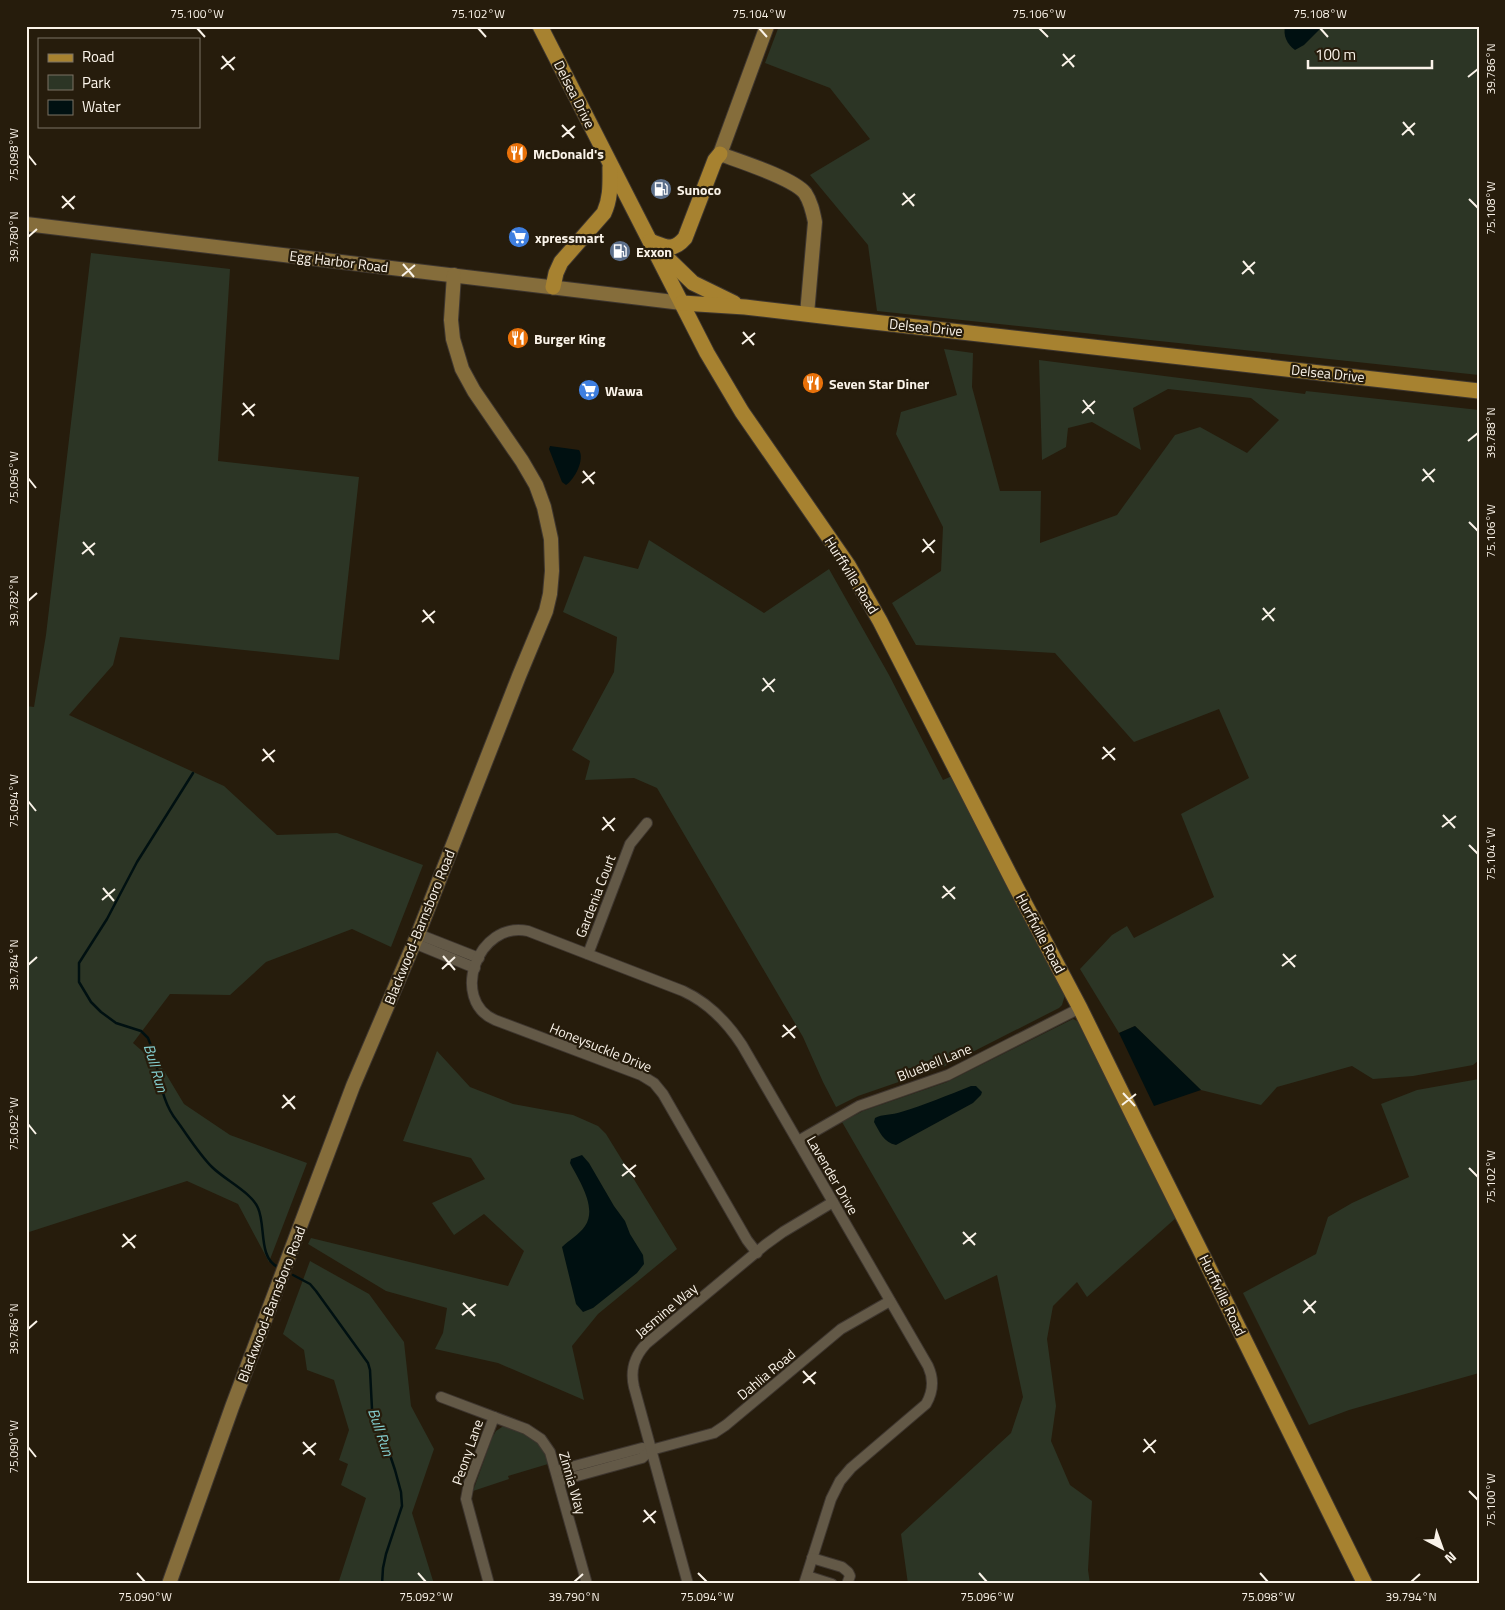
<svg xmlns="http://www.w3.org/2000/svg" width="1505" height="1610" viewBox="0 0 1505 1610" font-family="'Titillium Web',sans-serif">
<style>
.green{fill:#2c3525}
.water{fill:#001011}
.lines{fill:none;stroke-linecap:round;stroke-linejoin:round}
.stream{stroke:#001011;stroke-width:2.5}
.minor-casing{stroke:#3e362f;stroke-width:12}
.secondary-casing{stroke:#3e362f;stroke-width:16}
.primary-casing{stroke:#3e362f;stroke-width:17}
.minor{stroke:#635947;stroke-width:10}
.secondary{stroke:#856d3b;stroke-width:14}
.primary{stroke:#a78230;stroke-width:15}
.ticks{fill:none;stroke:#faf3e9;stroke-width:2}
.labels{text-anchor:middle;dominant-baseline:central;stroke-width:4.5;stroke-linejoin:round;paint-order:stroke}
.street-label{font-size:14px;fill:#faf3e9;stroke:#261c0c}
.poi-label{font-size:14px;font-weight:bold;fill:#faf3e9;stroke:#261c0c;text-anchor:start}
.water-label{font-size:15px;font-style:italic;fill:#84cecf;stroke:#261c0c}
.neatline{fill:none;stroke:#faf3e9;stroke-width:2}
.ticks-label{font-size:12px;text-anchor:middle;fill:#faf3e9}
</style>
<rect width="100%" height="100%" fill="#261c0c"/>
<g class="green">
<path d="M779 26H1479V375L877 311 868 245 810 175 870 139 830 88 765 63Z"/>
<path d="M91 253 230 269 218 461 359 477 339 660 120 637 113 665 69 715 224 786 277 835 337 833 423 865 391 947 352 929 266 962 230 995 170 994 133 1043 163 1069 184 1104 230 1135 307 1163 269 1262 238 1204 187 1181 26 1233V706L34 707 46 635Z"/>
<path d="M944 349 973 353 972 387 1000 491H1041L1040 543 1117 515 1175 435 1200 427 1247 453 1279 420 1251 398 1168 389 1133 408 1141 450 1092 422 1068 428 1066 447 1042 460 1039 360 1305 394 1306 391 1479 410V1060L1473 1065 1413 1076 1373 1079 1352 1066 1277 1087 1261 1105 1201 1090 1135 1026 1119 1033 1080 969 1112 935 1127 926 1134 938 1214 897 1181 814 1249 778 1219 709 1134 742 1055 653 916 645 892 603 941 571 943 527 896 434 901 412 957 395Z"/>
<path d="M649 540 764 613 829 569 889 675 943 780 952 776 1065 995 1062 1005 1059 1008 945 1066 858 1096 836 1107 823 1082 803 1037 657 788 634 778 585 780 590 761 572 750 614 672 617 637 563 612 584 556 638 569Z"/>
<path d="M1073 1019 1077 1021 1088 1039 1166 1200 1177 1217 1087 1297 1077 1282 1053 1306 1047 1339 1056 1406 1051 1441 1070 1485 1092 1501 1088 1570 1090 1584H908L901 1534 1011 1433 1023 1397 997 1275 945 1300 842 1122 863 1111 947 1082Z"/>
<path d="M437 1051 470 1087 513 1104 573 1115 598 1126 606 1134 677 1249 598 1314 572 1346 584 1400 498 1363 435 1349 443 1333 447 1308 386 1291 308 1244 311 1238 508 1286 524 1251 484 1214 454 1235 432 1203 485 1179 471 1158 403 1141Z"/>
<path d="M1479 1079V1373L1349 1410 1309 1425 1243 1293 1316 1254 1328 1217 1352 1203 1409 1177 1381 1104 1417 1090Z"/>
<path d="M310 1261 369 1294 404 1342 411 1406 434 1449 412 1513 434 1584H338L366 1498 341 1485 348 1464 339 1460 349 1430 334 1380 307 1370 304 1350 283 1334Z"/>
<path d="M502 1427C514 1427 537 1438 543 1449 546 1453 547 1459 548 1464L508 1476 509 1479 473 1491 492 1438 496 1431Z"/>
</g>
<g class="water">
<path d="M1285 26H1323L1304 45 1295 50C1287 44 1283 36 1285 26Z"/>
<path d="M550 446 579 450C585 459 575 479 566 485L562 482 549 449Z"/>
<path d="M1135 1026 1201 1090 1154 1106 1119 1033Z"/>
<path d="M971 1086H976L982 1092 981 1095 973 1103 896 1145C884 1143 879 1131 874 1122L875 1118C882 1114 892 1115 901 1112 925 1105 948 1095 971 1086Z"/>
<path d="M582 1155 589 1163 614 1206 625 1221 630 1234 643 1255 644 1264 637 1273 593 1308 583 1312 576 1304 562 1247C569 1240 579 1235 585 1226 598 1207 578 1179 570 1163L571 1159Z"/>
</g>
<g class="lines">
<g class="stream">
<path d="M193 773 137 862 107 919 79 963V982L91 1002 101 1012 116 1023 141 1031 148 1038C160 1065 158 1098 177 1121 188 1136 199 1154 212 1167 225 1180 251 1192 258 1208 266 1225 258 1258 278 1267"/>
<path d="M293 1275 310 1284 316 1291 368 1363 370 1370 372 1409 385 1440 395 1470 401 1492 402 1506 386 1554 383 1568 382 1584"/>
</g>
<g class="minor-casing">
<g id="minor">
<path d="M418 934 479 958"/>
<path d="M414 943 475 968"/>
<path d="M588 954 630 844 647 823"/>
<path d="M798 1141 859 1106 948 1075 1080 1008"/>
<path d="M757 1253 747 1240 663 1094 654 1083 641 1075 495 1020C449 1000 478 920 528 931L683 991C709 1003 727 1022 742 1045L928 1366C934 1379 933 1392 926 1404L851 1468 840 1481 831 1499 804 1584"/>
<path d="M441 1397 526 1429 541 1439 550 1452 587 1584"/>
<path d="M556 1471 642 1448 651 1450 714 1433 726 1425 841 1329 890 1301"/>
<path d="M559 1481 642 1458 651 1450"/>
<path d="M812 1558 842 1567 848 1572 850 1576 847 1584"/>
<path d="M807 1576 832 1584"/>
<path d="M489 1584 466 1499 469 1483 494 1417"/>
<path d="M688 1584 634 1387C630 1370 634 1357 646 1344L765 1245 783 1232 833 1202"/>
</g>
</g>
<g class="secondary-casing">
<g id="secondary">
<path d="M767 26 720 154C739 161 793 178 805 193 811 202 813 212 815 222L807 314"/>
<path d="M26 224 682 303"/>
<path d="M169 1584 232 1407 353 1086 418 934 519 676 546 611 550 594 552 571 551 539 544 507 536 485 522 461 474 391 462 369 453 339 451 320 454 275"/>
</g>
</g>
<g class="primary-casing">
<g id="primary">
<path d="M540 26 707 353 742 412 848 565 880 621 1016 887 1080 1008 1145 1140 1199 1248 1365 1584"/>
<path d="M650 241C666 247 673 252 685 238L715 160 720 154"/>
<path d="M662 253 693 283 734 303"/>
<path d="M553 287 556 273 561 262 604 213C611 198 610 183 610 167"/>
<path d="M682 303 745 307 847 319 1479 391"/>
</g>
</g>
<use href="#minor" class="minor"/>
<use href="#secondary" class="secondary"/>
<use href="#primary" class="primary"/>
</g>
<path class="ticks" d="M197 28 205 37M478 28 486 37M759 28 767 37M1039 28 1048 37M1320 28 1328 37M1063 54 1074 67M222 56 234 70M1062 66 1075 55M221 69 235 57M1468 77 1478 69M1403 122 1414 135M562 125 574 138M1402 135 1415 123M562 137 575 126M28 155 36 165M903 193 914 206M62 196 74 209M1469 199 1478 208M902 205 915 194M62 208 75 196M28 237 37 229M1243 261 1254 274M403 264 414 277M1242 274 1255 262M402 276 415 265M743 332 754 345M742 344 755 333M1083 400 1094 414M243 403 254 416M1082 413 1095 401M242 415 255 404M1468 441 1478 433M1423 469 1434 482M583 471 594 484M28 478 36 488M1422 481 1435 469M582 483 595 472M1469 522 1478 531M923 539 934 553M83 542 94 555M922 552 935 540M82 554 95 543M28 601 37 593M1263 608 1274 621M423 610 434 623M1262 620 1275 608M422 622 435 611M763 678 774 692M762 691 775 679M1103 747 1115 760M263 749 274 762M1102 759 1115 748M262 761 275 750M28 801 36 811M1443 815 1455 828M603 817 614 831M1442 827 1456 816M602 830 615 818M1469 845 1478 854M943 886 955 899M103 888 114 901M942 898 955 887M102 900 115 889M1283 954 1295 967M443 956 455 970M28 965 37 957M1282 966 1296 955M442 969 455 957M783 1025 795 1038M782 1037 796 1026M1123 1093 1135 1106M283 1095 295 1109M1122 1105 1136 1094M282 1108 295 1096M28 1124 36 1134M623 1164 635 1177M1469 1168 1478 1177M622 1176 636 1165M963 1232 975 1245M123 1234 135 1248M963 1244 976 1233M122 1247 136 1235M1304 1300 1315 1313M463 1303 475 1316M1303 1313 1316 1301M462 1315 476 1304M28 1329 37 1321M803 1371 815 1384M803 1383 816 1372M1144 1439 1155 1453M303 1442 315 1455M28 1447 36 1457M1143 1452 1156 1440M303 1454 316 1443M1469 1491 1478 1500M644 1510 655 1523M643 1522 656 1511M137 1573 145 1582M418 1573 426 1582M698 1573 707 1582M979 1573 987 1582M1260 1573 1268 1582M574 1582 583 1574M1411 1582 1420 1574"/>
<defs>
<g id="restaurant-disc" transform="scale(1.125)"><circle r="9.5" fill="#e8710a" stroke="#261c0c"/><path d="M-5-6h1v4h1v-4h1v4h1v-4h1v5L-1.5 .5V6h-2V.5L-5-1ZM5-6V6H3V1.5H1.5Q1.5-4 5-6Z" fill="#fff"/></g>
<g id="fuel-disc" transform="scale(1.125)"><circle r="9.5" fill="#5c6f8a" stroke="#261c0c"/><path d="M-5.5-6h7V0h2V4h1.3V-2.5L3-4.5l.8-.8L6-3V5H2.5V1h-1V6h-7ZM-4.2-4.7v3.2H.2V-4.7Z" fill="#fff"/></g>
<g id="supermarket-disc" transform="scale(1.125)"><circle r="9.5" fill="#3f7fe0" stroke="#261c0c"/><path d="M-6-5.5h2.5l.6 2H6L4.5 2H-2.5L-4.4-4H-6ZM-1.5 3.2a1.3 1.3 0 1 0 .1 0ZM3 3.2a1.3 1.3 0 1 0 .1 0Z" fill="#fff"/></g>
</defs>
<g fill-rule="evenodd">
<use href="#restaurant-disc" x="517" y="153"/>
<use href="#fuel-disc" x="661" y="189"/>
<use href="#supermarket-disc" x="519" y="237"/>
<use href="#fuel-disc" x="620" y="251"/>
<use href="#restaurant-disc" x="518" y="338"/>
<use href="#restaurant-disc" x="813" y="383"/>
<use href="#supermarket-disc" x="589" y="390"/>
</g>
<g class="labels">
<g class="street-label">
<text transform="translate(575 94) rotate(63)">Delsea Drive</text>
<text transform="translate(339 261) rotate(7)">Egg Harbor Road</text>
<text transform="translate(926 327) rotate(6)">Delsea Drive</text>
<text transform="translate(1328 373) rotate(6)">Delsea Drive</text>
<text transform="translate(852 575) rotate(58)">Hurffville Road</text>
<text transform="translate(595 896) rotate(-69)">Gardenia Court</text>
<text transform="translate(419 927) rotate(-68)">Blackwood-Barnsboro Road</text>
<text transform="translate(1041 933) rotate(62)">Hurffville Road</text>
<text transform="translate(601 1047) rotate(22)">Honeysuckle Drive</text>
<text transform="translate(934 1062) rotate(-22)">Bluebell Lane</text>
<text transform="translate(833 1175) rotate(60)">Lavender Drive</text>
<text transform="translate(1223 1295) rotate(64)">Hurffville Road</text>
<text transform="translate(271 1304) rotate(-69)">Blackwood-Barnsboro Road</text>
<text transform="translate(666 1310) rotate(-40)">Jasmine Way</text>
<text transform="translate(766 1374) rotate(-40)">Dahlia Road</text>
<text transform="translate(467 1452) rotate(-71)">Peony Lane</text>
<text transform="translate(573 1483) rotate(74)">Zinnia Way</text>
</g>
<g class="poi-label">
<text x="533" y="153">McDonald's</text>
<text x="677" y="189">Sunoco</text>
<text x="535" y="237">xpressmart</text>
<text x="636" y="251">Exxon</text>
<text x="534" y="338">Burger King</text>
<text x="829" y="383">Seven Star Diner</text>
<text x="605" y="390">Wawa</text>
</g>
<g class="water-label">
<text transform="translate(156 1068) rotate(73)">Bull Run</text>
<text transform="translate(381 1432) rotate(71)">Bull Run</text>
</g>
</g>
<rect width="1505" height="1610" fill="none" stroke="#261c0c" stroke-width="55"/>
<rect x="38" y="38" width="162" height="90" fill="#261c0c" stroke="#7b7264"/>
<rect x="48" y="54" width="25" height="8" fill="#a78230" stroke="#7b7264"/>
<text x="82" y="62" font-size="15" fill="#faf3e9">Road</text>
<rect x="48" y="75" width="25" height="15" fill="#2c3525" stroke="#7b7264"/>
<text x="82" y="88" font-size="15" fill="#faf3e9">Park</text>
<rect x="48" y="100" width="25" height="15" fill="#001011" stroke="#7b7264"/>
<text x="82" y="112" font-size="15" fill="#faf3e9">Water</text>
<g transform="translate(1442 1548) rotate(139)" stroke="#261c0c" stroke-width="4" paint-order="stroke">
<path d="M0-4L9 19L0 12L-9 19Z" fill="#faf3e9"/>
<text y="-8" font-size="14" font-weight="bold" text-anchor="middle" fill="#faf3e9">N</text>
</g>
<path d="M1308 60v8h124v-8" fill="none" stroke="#faf3e9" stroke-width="2.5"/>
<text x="1315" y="60" font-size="15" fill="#faf3e9" stroke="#261c0c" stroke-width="4" paint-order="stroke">100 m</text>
<rect x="28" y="28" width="1450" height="1554" class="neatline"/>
<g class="ticks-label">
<text x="197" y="18">75.100°W</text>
<text x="478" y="18">75.102°W</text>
<text x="759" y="18">75.104°W</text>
<text x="1039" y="18">75.106°W</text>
<text x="1320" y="18">75.108°W</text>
<text transform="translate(1491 69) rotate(-90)" y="4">39.786°N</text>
<text transform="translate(14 155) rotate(-90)" y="4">75.098°W</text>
<text transform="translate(1491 208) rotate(-90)" y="4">75.108°W</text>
<text transform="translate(14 237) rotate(-90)" y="4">39.780°N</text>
<text transform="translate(1491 433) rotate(-90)" y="4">39.788°N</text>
<text transform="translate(14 478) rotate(-90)" y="4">75.096°W</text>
<text transform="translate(1491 531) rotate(-90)" y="4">75.106°W</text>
<text transform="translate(14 601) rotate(-90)" y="4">39.782°N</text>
<text transform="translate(14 801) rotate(-90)" y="4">75.094°W</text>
<text transform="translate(1491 854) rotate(-90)" y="4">75.104°W</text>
<text transform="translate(14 965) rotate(-90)" y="4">39.784°N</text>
<text transform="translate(14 1124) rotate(-90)" y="4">75.092°W</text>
<text transform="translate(1491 1177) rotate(-90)" y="4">75.102°W</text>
<text transform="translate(14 1329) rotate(-90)" y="4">39.786°N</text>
<text transform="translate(14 1447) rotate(-90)" y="4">75.090°W</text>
<text transform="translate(1491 1500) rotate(-90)" y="4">75.100°W</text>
<text x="145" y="1601">75.090°W</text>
<text x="426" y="1601">75.092°W</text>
<text x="574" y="1601">39.790°N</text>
<text x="707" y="1601">75.094°W</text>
<text x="987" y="1601">75.096°W</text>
<text x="1268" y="1601">75.098°W</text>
<text x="1411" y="1601">39.794°N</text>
</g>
</svg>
